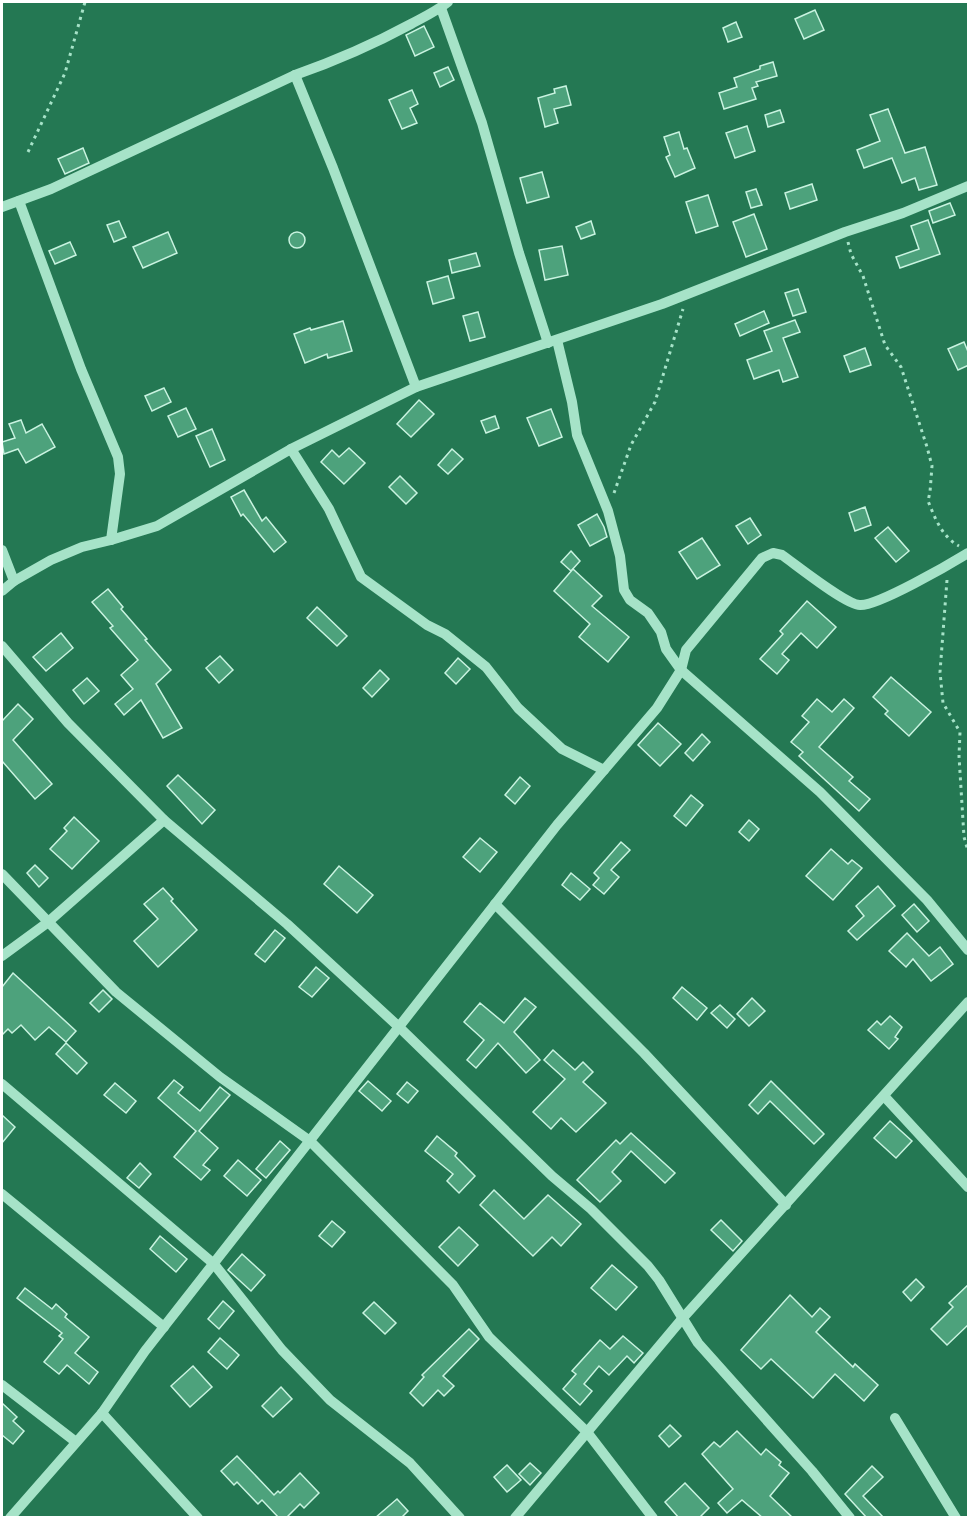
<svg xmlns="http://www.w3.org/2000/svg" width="970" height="1519" viewBox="0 0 970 1519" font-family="Montserrat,sans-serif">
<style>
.building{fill:#4da27c;stroke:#c9f3e0;stroke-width:1.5}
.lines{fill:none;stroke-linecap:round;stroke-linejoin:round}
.path{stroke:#a6e3c8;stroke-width:3;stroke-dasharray:3 4.5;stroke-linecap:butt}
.minor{stroke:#a6e3c8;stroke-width:10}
</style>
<rect width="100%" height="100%" fill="#247853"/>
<g class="building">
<path d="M815 10 824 30 804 39 795 19Z"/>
<path d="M736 22 742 37 728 42 723 28Z"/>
<path d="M424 26 434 47 415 56 406 35Z"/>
<path d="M773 62 777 76 756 82 758 86 752 88 756 99 724 109 719 93 737 87 734 78 760 69V66Z"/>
<path d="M448 67 454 80 440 87 434 73Z"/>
<path d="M566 86 571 105 554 109 558 123 545 127 538 98 555 93 554 89Z"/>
<path d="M412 90 418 104 410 108 417 123 402 129 389 100Z"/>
<path d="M888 109 905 153 925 147 937 185 919 190 915 178 902 183 892 158 864 168 857 150 880 141 870 115Z"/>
<path d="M780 110 784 122 768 127 765 115Z"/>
<path d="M747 126 755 151 735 158 726 133Z"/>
<path d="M679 132 684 149 687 148 695 168 675 177 666 157 670 155 664 137Z"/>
<path d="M83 148 89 163 65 174 58 159Z"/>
<path d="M542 172 549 197 527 203 520 178Z"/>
<path d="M812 184 817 200 790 209 785 193Z"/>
<path d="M756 189 762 205 751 208 746 192Z"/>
<path d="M708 195 718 226 696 233 686 202Z"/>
<path d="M950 203 955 215 933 223 929 211Z"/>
<path d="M754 214 767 249 746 257 733 222Z"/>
<path d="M928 220 940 254 900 268 896 257 919 249 911 226Z"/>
<path d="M119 221 126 237 114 242 107 225Z"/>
<path d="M591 221 595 234 581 239 576 227Z"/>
<circle cx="297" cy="240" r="8"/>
<path d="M168 232 177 253 143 268 133 247Z"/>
<path d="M70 242 76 255 55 264 49 251Z"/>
<path d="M562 246 568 275 545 280 539 250Z"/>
<path d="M476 253 480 266 452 273 449 260Z"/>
<path d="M448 276 454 298 433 304 427 282Z"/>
<path d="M798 289 806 312 793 316 785 293Z"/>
<path d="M764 311 769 323 740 336 735 324Z"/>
<path d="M478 312 485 337 470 341 463 316Z"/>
<path d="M795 320 800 332 783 338 798 377 783 382 779 370 754 379 747 360 772 351 764 331Z"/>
<path d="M343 321 352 351 328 358 327 354 305 363 294 334 310 328 311 330Z"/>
<path d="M964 342 969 354V365L958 370 948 349Z"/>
<path d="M865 348 871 365 850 372 844 356Z"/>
<path d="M164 388 171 402 152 411 145 396Z"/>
<path d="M419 400 434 414 411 437 397 424Z"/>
<path d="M186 408 196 429 178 437 168 416Z"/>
<path d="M551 409 562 437 539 446 527 418Z"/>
<path d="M495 416 499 428 486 433 481 421Z"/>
<path d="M21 420 26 433 42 424 55 447 26 463 18 449 4 454 2 442 15 438 9 424Z"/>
<path d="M212 429 225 460 210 467 196 436Z"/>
<path d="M349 448 365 463 344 484 321 462 332 450 339 457Z"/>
<path d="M452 449 463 459 448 474 438 465Z"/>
<path d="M400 476 417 493 406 504 389 487Z"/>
<path d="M244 490 262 521 266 517 286 542 274 552 243 514 241 516 231 497Z"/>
<path d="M865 507 871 525 855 531 849 513Z"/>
<path d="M597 514 604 527 607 537 590 546 578 525Z"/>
<path d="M750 518 761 535 748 544 736 526Z"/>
<path d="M888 527 909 551 896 562 875 538Z"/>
<path d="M702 538 720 565 697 579 679 552Z"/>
<path d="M571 551 580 561 571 571 561 562Z"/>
<path d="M573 569 602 596 592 606 629 637 608 662 579 637 590 624 554 591Z"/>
<path d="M108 589 123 607 121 609 147 639 145 640 171 670 156 684 182 728 163 738 141 700 124 715 115 704 133 689 121 675 138 660 110 628 113 626 92 602Z"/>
<path d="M807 601 836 627 817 648 801 633 782 654 789 660 777 674 760 659 783 634 780 631Z"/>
<path d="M317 607 347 636 337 646 307 618Z"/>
<path d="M61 633 73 648 46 671 33 657Z"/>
<path d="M220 656 233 670 219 683 206 668Z"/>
<path d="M458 658 470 669 456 684 445 673Z"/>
<path d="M380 670 389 679 372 697 363 688Z"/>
<path d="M891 677 931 712 909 736 885 714 888 711 873 697Z"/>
<path d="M87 678 99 691 84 704 73 690Z"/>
<path d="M817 699 832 712 844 699 854 708 819 747 853 777 849 781 870 799 859 811 799 756 803 752 791 742 809 722 802 716Z"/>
<path d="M18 704 33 719 13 740 52 784 35 799 2 761V721Z"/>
<path d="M658 723 681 744 660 766 638 745Z"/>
<path d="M702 734 710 742 693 761 685 753Z"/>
<path d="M178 775 215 810 202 824 167 786Z"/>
<path d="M520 777 530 786 515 804 505 795Z"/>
<path d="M691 795 703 805 686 826 674 816Z"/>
<path d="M74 817 99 841 72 869 50 849 67 831 64 828Z"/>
<path d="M749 820 759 829 749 841 739 832Z"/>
<path d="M480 838 497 852 480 872 463 857Z"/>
<path d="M621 842 630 850 611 870 619 877 604 894 593 885 599 878 594 873Z"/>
<path d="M831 849 848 864 852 860 862 868 833 900 806 876Z"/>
<path d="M35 865 48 878 39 887 27 873Z"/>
<path d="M339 866 373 895 357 913 324 884Z"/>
<path d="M571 873 590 889 580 900 562 885Z"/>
<path d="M878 886 895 906 857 940 848 931 864 916 856 906Z"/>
<path d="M163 888 173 899 171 901 197 930 158 967 134 941 158 919 144 904Z"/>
<path d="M914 904 929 921 917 932 902 915Z"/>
<path d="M275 930 285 938 265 962 255 954Z"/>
<path d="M907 933 929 956 940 947 953 964 931 981 913 959 906 967 889 951Z"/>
<path d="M316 967 329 978 312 997 299 987Z"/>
<path d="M13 973 76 1031 66 1042 49 1027 35 1040 21 1025 12 1033 8 1029 2 1035V987Z"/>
<path d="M682 987 707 1008 697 1020 673 998Z"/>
<path d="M103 990 112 999 99 1012 90 1003Z"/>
<path d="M525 998 536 1007 514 1032 540 1060 526 1073 498 1043 476 1068 467 1060 484 1040 464 1022 480 1003 504 1023Z"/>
<path d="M752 998 765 1011 749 1026 737 1014Z"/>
<path d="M720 1005 735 1019 727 1028 711 1013Z"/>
<path d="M890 1016 902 1027 895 1037 898 1039 889 1049 868 1030 877 1021 881 1025Z"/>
<path d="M66 1043 87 1063 77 1074 56 1054Z"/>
<path d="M553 1050 575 1070 583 1062 593 1072 583 1082 606 1103 576 1132 561 1118 551 1129 533 1112 565 1079 544 1060Z"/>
<path d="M174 1080 183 1087 178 1093 200 1111 220 1087 230 1095 199 1131 218 1148 203 1165 210 1170 201 1180 174 1157 196 1131 158 1098Z"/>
<path d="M368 1081 391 1101 382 1111 359 1091Z"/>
<path d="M771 1081 824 1134 814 1144 770 1101 758 1114 749 1105Z"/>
<path d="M407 1082 418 1091 408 1103 397 1094Z"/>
<path d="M115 1083 136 1101 126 1113 104 1095Z"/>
<path d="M2 1115 15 1127 2 1143Z"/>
<path d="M890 1121 912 1141 896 1158 874 1138Z"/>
<path d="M631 1133 675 1173 665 1183 631 1151 612 1172 621 1181 600 1202 577 1180 616 1140 620 1144Z"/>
<path d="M437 1136 457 1153 455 1156 475 1176 459 1193 447 1181 453 1174 425 1151Z"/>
<path d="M280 1141 290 1150 266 1178 256 1169Z"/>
<path d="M238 1160 261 1180 247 1196 224 1176Z"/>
<path d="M140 1163 151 1174 139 1188 127 1178Z"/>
<path d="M494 1190 524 1219 548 1195 581 1224 561 1246 552 1237 533 1256 480 1205Z"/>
<path d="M721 1220 742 1241 733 1251 711 1230Z"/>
<path d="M332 1221 345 1232 332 1247 319 1236Z"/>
<path d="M459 1227 478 1245 458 1266 439 1247Z"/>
<path d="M160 1236 187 1259 176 1272 150 1249Z"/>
<path d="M242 1254 265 1275 251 1291 228 1270Z"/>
<path d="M612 1265 637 1287 616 1310 591 1288Z"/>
<path d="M916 1279 924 1287 911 1301 903 1292Z"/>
<path d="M969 1284V1324L947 1345 931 1329 953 1307 949 1303Z"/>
<path d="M25 1288 52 1309 56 1304 67 1314 65 1317 89 1337 75 1353 98 1372 89 1384 67 1365 59 1374 44 1362 63 1339 59 1336 62 1333 17 1298Z"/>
<path d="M790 1295 812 1317 820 1308 830 1317 816 1332 853 1367 855 1364 878 1385 864 1401 835 1374 813 1398 771 1359 761 1369 741 1350Z"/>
<path d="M223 1301 234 1311 219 1329 208 1319Z"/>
<path d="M374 1302 396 1323 385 1334 363 1313Z"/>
<path d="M469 1329 479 1339 443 1376 454 1386 444 1396 438 1390 423 1406 410 1393 424 1377 422 1375Z"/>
<path d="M623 1336 643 1353 634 1363 627 1356 609 1375 599 1366 584 1384 592 1391 580 1405 563 1389 576 1374 572 1371 600 1340 610 1349Z"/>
<path d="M220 1338 239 1355 227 1369 208 1352Z"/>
<path d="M193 1366 212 1387 190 1407 171 1386Z"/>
<path d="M281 1387 292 1399 273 1417 262 1406Z"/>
<path d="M2 1403 17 1417 13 1421 24 1431 13 1444 2 1435Z"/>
<path d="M670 1425 681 1436 669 1447 659 1436Z"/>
<path d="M737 1431 761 1455 766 1449 781 1462 779 1465 789 1473 770 1496 793 1518H763L742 1500 727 1513 718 1503 733 1489 702 1454 714 1442 720 1447Z"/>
<path d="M237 1456 274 1495 278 1491 280 1493 300 1473 319 1493 304 1508 300 1504 286 1518H279L262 1500 258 1504 237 1482 234 1485 221 1471Z"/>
<path d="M530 1463 541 1473 530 1485 519 1474Z"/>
<path d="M507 1465 521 1480 507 1492 494 1477Z"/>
<path d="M872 1466 883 1477 863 1496 884 1518H867L845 1494Z"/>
<path d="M685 1483 709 1508 699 1518H679L665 1502Z"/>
<path d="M397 1499 408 1511 401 1518H375Z"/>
</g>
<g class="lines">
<g class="path">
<path d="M28 152 65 73 85 2"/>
<path d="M848 242 851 254 863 276 885 345 901 367 927 447 932 466 930 492 928 501C935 518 942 537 959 546"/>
<path d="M614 493 631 445 655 402 683 309"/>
<path d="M947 580 940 672 943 703 960 732 959 756 964 837 968 851"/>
</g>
<g class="minor">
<path d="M441 8 482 123 519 253 548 343"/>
<path d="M295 75 333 168 416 387"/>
<path d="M19 201 81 369 118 457 120 474 111 540"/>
<path d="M2 207 51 189 295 75C335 61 374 44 411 24 424 17 437 11 448 2"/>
<path d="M557 340 572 402 577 435 608 511 620 556 624 590 630 600 648 613 661 632 666 649 681 670 820 792 927 900 968 950"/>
<path d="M291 449 329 509 361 577 427 625 445 634 486 667 518 708 562 749 604 770"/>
<path d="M2 550 14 581"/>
<path d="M2 591 14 581 51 560 82 547 111 540 157 526 291 449 416 387 662 304 845 232 903 213 968 186"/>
<path d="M2 646 68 723 164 820 287 924 399 1027 552 1176 591 1209 648 1266 659 1280 698 1343 812 1471 850 1518"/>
<path d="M2 874 116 992 220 1077 310 1141 453 1285 489 1337 587 1432 653 1518"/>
<path d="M495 904 644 1053 786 1205"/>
<path d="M2 956 47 923 164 820"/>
<path d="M2 1084 214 1264 282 1350 330 1400 410 1463 460 1518"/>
<path d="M884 1096 968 1187"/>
<path d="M2 1194 164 1327"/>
<path d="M2 1385 76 1442"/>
<path d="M102 1413 198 1518"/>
<path d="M895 1418 956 1518"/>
<path d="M10 1518 102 1413 145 1351 557 825 657 708 681 670 686 650 762 558 773 553 782 555C795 564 846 605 860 605 878 606 950 564 968 553"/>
<path d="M515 1518 682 1319 968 1002"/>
</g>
</g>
<rect width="970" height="1519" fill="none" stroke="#ffffff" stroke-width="6"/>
</svg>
